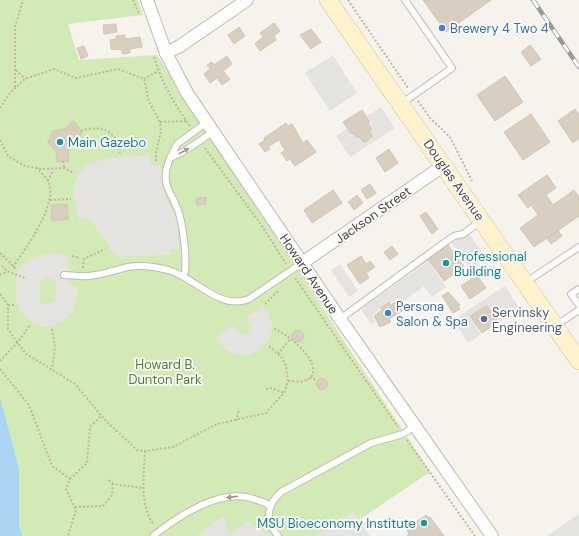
<svg xmlns="http://www.w3.org/2000/svg" width="579" height="536" viewBox="0 0 579 536" font-family="'DM Sans',sans-serif">
<style>
.green{fill:#d2eab5}
.parking{fill:#e5e3e0;fill-rule:evenodd}
.water{fill:#a9d4f2}
.building{fill:#d8cfc1;stroke:#d3c7b4}
.lines{fill:none;stroke-linecap:round;stroke-linejoin:round}
.lane-casing{stroke:#c2bbae;stroke-width:8}
.street-casing{stroke:#c2bbae;stroke-width:14}
.secondary-casing{stroke:#d6c79b;stroke-width:18}
.path{stroke:#c4b79f;stroke-width:2;stroke-dasharray:2 2;stroke-linecap:butt}
.lane{stroke:#fff;stroke-width:6}
.street{stroke:#fff;stroke-width:12}
.secondary{stroke:#fff3cd;stroke-width:17}
.rail-casing{stroke:#9a9a9a;stroke-width:4.5}
.rail{stroke:#fff;stroke-width:3;stroke-dasharray:9;stroke-linecap:butt}
.oneway{fill:#9c9892}
.shop-dot{fill:#3f7fe0;stroke:#fff;stroke-width:1.5}
.culture-dot{fill:#0f9aa8;stroke:#fff;stroke-width:1.5}
.service-dot{fill:#5c6f8a;stroke:#fff;stroke-width:1.5}
.labels{text-anchor:middle;dominant-baseline:central;stroke-width:3.5;stroke-linejoin:round;paint-order:stroke}
.shop-label{font-size:13px;fill:#366cbe;stroke:#fff;text-anchor:start}
.culture-label{font-size:13px;fill:#0d838f;stroke:#fff;text-anchor:start}
.street-label{font-size:13px;fill:#4b4439;stroke:#fff}
.service-label{font-size:13px;fill:#4e5e75;stroke:#fff;text-anchor:start}
.park-label{font-size:13px;fill:#4a7f2a;stroke:#fff}
</style>
<rect width="100%" height="100%" fill="#f6f3ec"/>
<path class="green" d="M0 0H138L143 15 68 24 79 60 157 55 430 472 335 536H23L19 525V468L0 397Z"/>
<g class="parking">
<path d="M333 55 357 93 330 111 305 73Z"/>
<path d="M381 107 395 128 350 157 336 136 347 129 351 136 353 134 357 139 359 138 363 144 374 136 370 131 373 129 370 123 372 122 367 116Z"/>
<path d="M150 155V165H160L163 190 178 224 179 249H170V255L116 256 88 217 79 220 74 198V186L78 175 85 166 107 158Z"/>
<path d="M468 232 486 258 474 266 472 263 468 266 452 243Z"/>
<path d="M54 253 68 256 67 265 71 270 68 284 78 287 77 300 72 313 63 321 48 327 41 326 34 324 19 310 16 297V275L24 263 38 256ZM48 277 56 283 55 301 46 305 42 304 39 300 40 282Z"/>
<path d="M427 259 446 287 432 297 424 286 401 303 397 299 391 303 389 301 372 316 375 321 371 324 361 309 414 271 413 269Z"/>
<path d="M340 264 358 291 349 297 331 270Z"/>
<path d="M505 286 520 309 500 322 487 304 469 316 481 334 468 343 453 320Z"/>
<path d="M264 307 270 316 272 328 269 341 261 349 249 355 235 354 224 348 216 338 233 325 241 336 248 334 251 326 246 317Z"/>
<path d="M353 512 370 536H315Z"/>
<path d="M579 514V536H547Z"/>
<path d="M222 517 228 520 225 526 227 532 231 533 247 521 269 536H196Z"/>
</g>
<path class="water" d="M0 397 19 468V525L23 536H0Z"/>
<g class="building">
<path d="M423 0H491L446 32Z"/>
<path d="M274 23 280 31 274 36 276 40 260 51 255 44 263 37 260 33Z"/>
<path d="M116 24 117 32 104 34 103 25Z"/>
<path d="M239 27 245 36 234 44 228 35Z"/>
<path d="M311 29 321 42 311 49 300 35Z"/>
<path d="M125 35V39L140 37 142 47 130 49V53L122 54V50L111 49 110 40 116 39V36Z"/>
<path d="M530 45 541 59 531 66 521 52Z"/>
<path d="M84 46 88 56 81 59 77 48Z"/>
<path d="M227 56 232 64 223 71 230 79 222 85 217 78 210 83 204 74 210 69 207 65 212 62 214 65Z"/>
<path d="M505 76 523 102 495 121 477 95Z"/>
<path d="M575 109 579 115V138L573 143 558 121Z"/>
<path d="M362 110 370 122 368 123 372 129 369 131 373 136 364 143 359 137 357 138 353 133 351 134 343 122Z"/>
<path d="M531 114 550 142 523 160 504 132Z"/>
<path d="M74 121 83 133 72 142 68 151 69 161 57 162 56 152 48 142 53 131 65 129Z"/>
<path d="M286 123 288 126 292 124 303 143 307 140 316 152 295 166 290 159 287 161 281 153 285 150 279 140 268 147 270 149 265 152 259 144 265 140 264 138Z"/>
<path d="M389 149 398 163 385 172 376 158Z"/>
<path d="M547 175 556 188 546 195 553 205 574 190 579 197V216L534 247 520 228 538 215 531 205 528 208 518 195Z"/>
<path d="M370 184 376 193 367 199 361 190Z"/>
<path d="M333 190 342 203 312 223 304 210Z"/>
<path d="M357 195 363 203 354 210 348 202Z"/>
<path d="M206 197V204L196 205V198Z"/>
<path d="M67 204 68 219 52 221 51 205Z"/>
<path d="M426 212 438 229 432 234 420 216Z"/>
<path d="M558 230 562 236 551 244 547 238Z"/>
<path d="M448 245 464 267 444 281 428 259Z"/>
<path d="M392 246 398 254 390 260 384 252Z"/>
<path d="M361 256 366 264 370 261 375 267 366 273 369 278 360 284 347 265Z"/>
<path d="M477 275 486 288 470 299 461 286Z"/>
<path d="M448 292 460 305 458 307 460 309 453 313 442 296Z"/>
<path d="M397 300 403 310 389 319 391 322 380 327 374 316 382 310 381 308 389 302 391 305Z"/>
<path d="M487 305 498 322 482 333 470 316Z"/>
<circle cx="298" cy="336" r="6"/>
<circle cx="322" cy="384" r="5.5"/>
<path d="M426 515 429 518 430 517 444 536H407L409 533 406 529Z"/>
</g>
<g class="lines">
<g class="lane-casing">
<g id="lane">
<path d="M401 104 452 68 405 0"/>
<path d="M206 123 177 144 170 158 183 152 213 132"/>
<path d="M170 158C158 188 174 192 180 217 183 229 188 264 184 275"/>
<path d="M64 275C72 275 81 277 89 276 102 275 115 270 128 267 140 265 156 267 168 270 195 277 219 311 249 299L302 263"/>
<path d="M526 282 579 247"/>
<path d="M579 289 571 294 579 305"/>
<path d="M340 319 448 240 454 236 463 234 481 221"/>
<path d="M555 326 579 310"/>
<path d="M153 536C176 518 215 491 246 497 254 498 262 502 270 505"/>
<path d="M278 536C265 520 266 506 281 492L371 443 403 434 415 426"/>
</g>
</g>
<g class="street-casing">
<g id="street">
<path d="M147 0 166 53 187 93 340 319 492 536"/>
<path d="M166 53 180 46 247 0"/>
<path d="M302 263 443 166"/>
</g>
</g>
<g class="secondary-casing">
<path id="secondary" d="M328 0 579 361"/>
</g>
<g class="path">
<path d="M133 0 139 14"/>
<path d="M348 0 408 88"/>
<path d="M154 57C161 82 175 105 190 126"/>
<path d="M16 70 25 79"/>
<path d="M144 79 158 71"/>
<path d="M15 87V27L23 0"/>
<path d="M418 101 430 118 450 137 472 181"/>
<path d="M0 108 10 93 25 79 54 69 76 78 118 69 144 79 149 102 160 122 161 131 156 153V163"/>
<path d="M160 122 186 121"/>
<path d="M81 131C102 124 117 131 120 153"/>
<path d="M0 140 8 156 25 166 43 169 64 168 74 173"/>
<path d="M205 148 262 226 286 264"/>
<path d="M63 161 64 168"/>
<path d="M48 181 53 170"/>
<path d="M50 200 71 199"/>
<path d="M0 253 16 269"/>
<path d="M72 256 80 258"/>
<path d="M2 266 7 271 27 279"/>
<path d="M13 267C26 247 57 207 49 183 47 178 41 173 37 168"/>
<path d="M83 268 84 259 105 249"/>
<path d="M0 275 7 271"/>
<path d="M295 278 398 427"/>
<path d="M0 294 8 305V329L25 353 75 384 105 420 137 450 145 451 173 447 217 424 266 413 284 393 288 381 286 366 282 358 269 346"/>
<path d="M265 304 278 291"/>
<path d="M8 305H16"/>
<path d="M52 329 55 347 52 369"/>
<path d="M274 329C287 332 333 371 304 381 299 382 293 381 288 381"/>
<path d="M278 354 290 339"/>
<path d="M0 361 18 342 30 325"/>
<path d="M0 369 29 405 52 466 70 479 66 489 76 510 68 536"/>
<path d="M310 377 317 381"/>
<path d="M266 389 272 388 284 393"/>
<path d="M236 421 239 409"/>
<path d="M407 440 475 536"/>
<path d="M145 451C144 475 139 505 154 525"/>
<path d="M70 479 87 463 90 427 101 416"/>
<path d="M109 480 113 484"/>
<path d="M75 507 103 506 112 495 113 484 143 488"/>
</g>
<use href="#lane" class="lane"/>
<use href="#street" class="street"/>
<use href="#secondary" class="secondary"/>
<g class="rail-casing">
<path id="rail" d="M533 0 579 67"/>
</g>
<use href="#rail" class="rail"/>
</g>
<defs><path id="oneway-solid" d="M-6-.8H1V-3.2L6.5 0L1 3.2V.8H-6Z"/></defs>
<g class="oneway">
<use href="#oneway-solid" transform="translate(184 151) rotate(-30)"/>
<use href="#oneway-solid" transform="translate(232 497) rotate(173)"/>
</g>
<g class="shop-dot">
<circle cx="442" cy="28" r="4"/>
<circle cx="388" cy="313" r="4"/>
</g>
<g class="culture-dot">
<circle cx="60" cy="142" r="4"/>
<circle cx="446" cy="263" r="4"/>
<circle cx="424" cy="523" r="4"/>
</g>
<circle class="service-dot" cx="484" cy="319" r="4"/>
<g class="labels">
<g class="shop-label">
<text x="450" y="28">Brewery 4 Two 4</text>
<text x="396" y="306">Persona<tspan x="396" dy="15">Salon &amp; Spa</tspan></text>
</g>
<g class="culture-label">
<text x="68" y="142">Main Gazebo</text>
<text x="454" y="256">Professional<tspan x="454" dy="15">Building</tspan></text>
<text x="416" y="523" text-anchor="end">MSU Bioeconomy Institute</text>
</g>
<g class="street-label">
<text transform="translate(454 180) rotate(55)">Douglas Avenue</text>
<text transform="translate(373 215) rotate(-35)">Jackson Street</text>
<text transform="translate(309 274) rotate(56)">Howard Avenue</text>
</g>
<g class="service-label">
<text x="492" y="312">Servinsky<tspan x="492" dy="15">Engineering</tspan></text>
</g>
<g class="park-label">
<text x="165" y="364">Howard B.<tspan x="165" dy="15">Dunton Park</tspan></text>
</g>
</g>
</svg>
